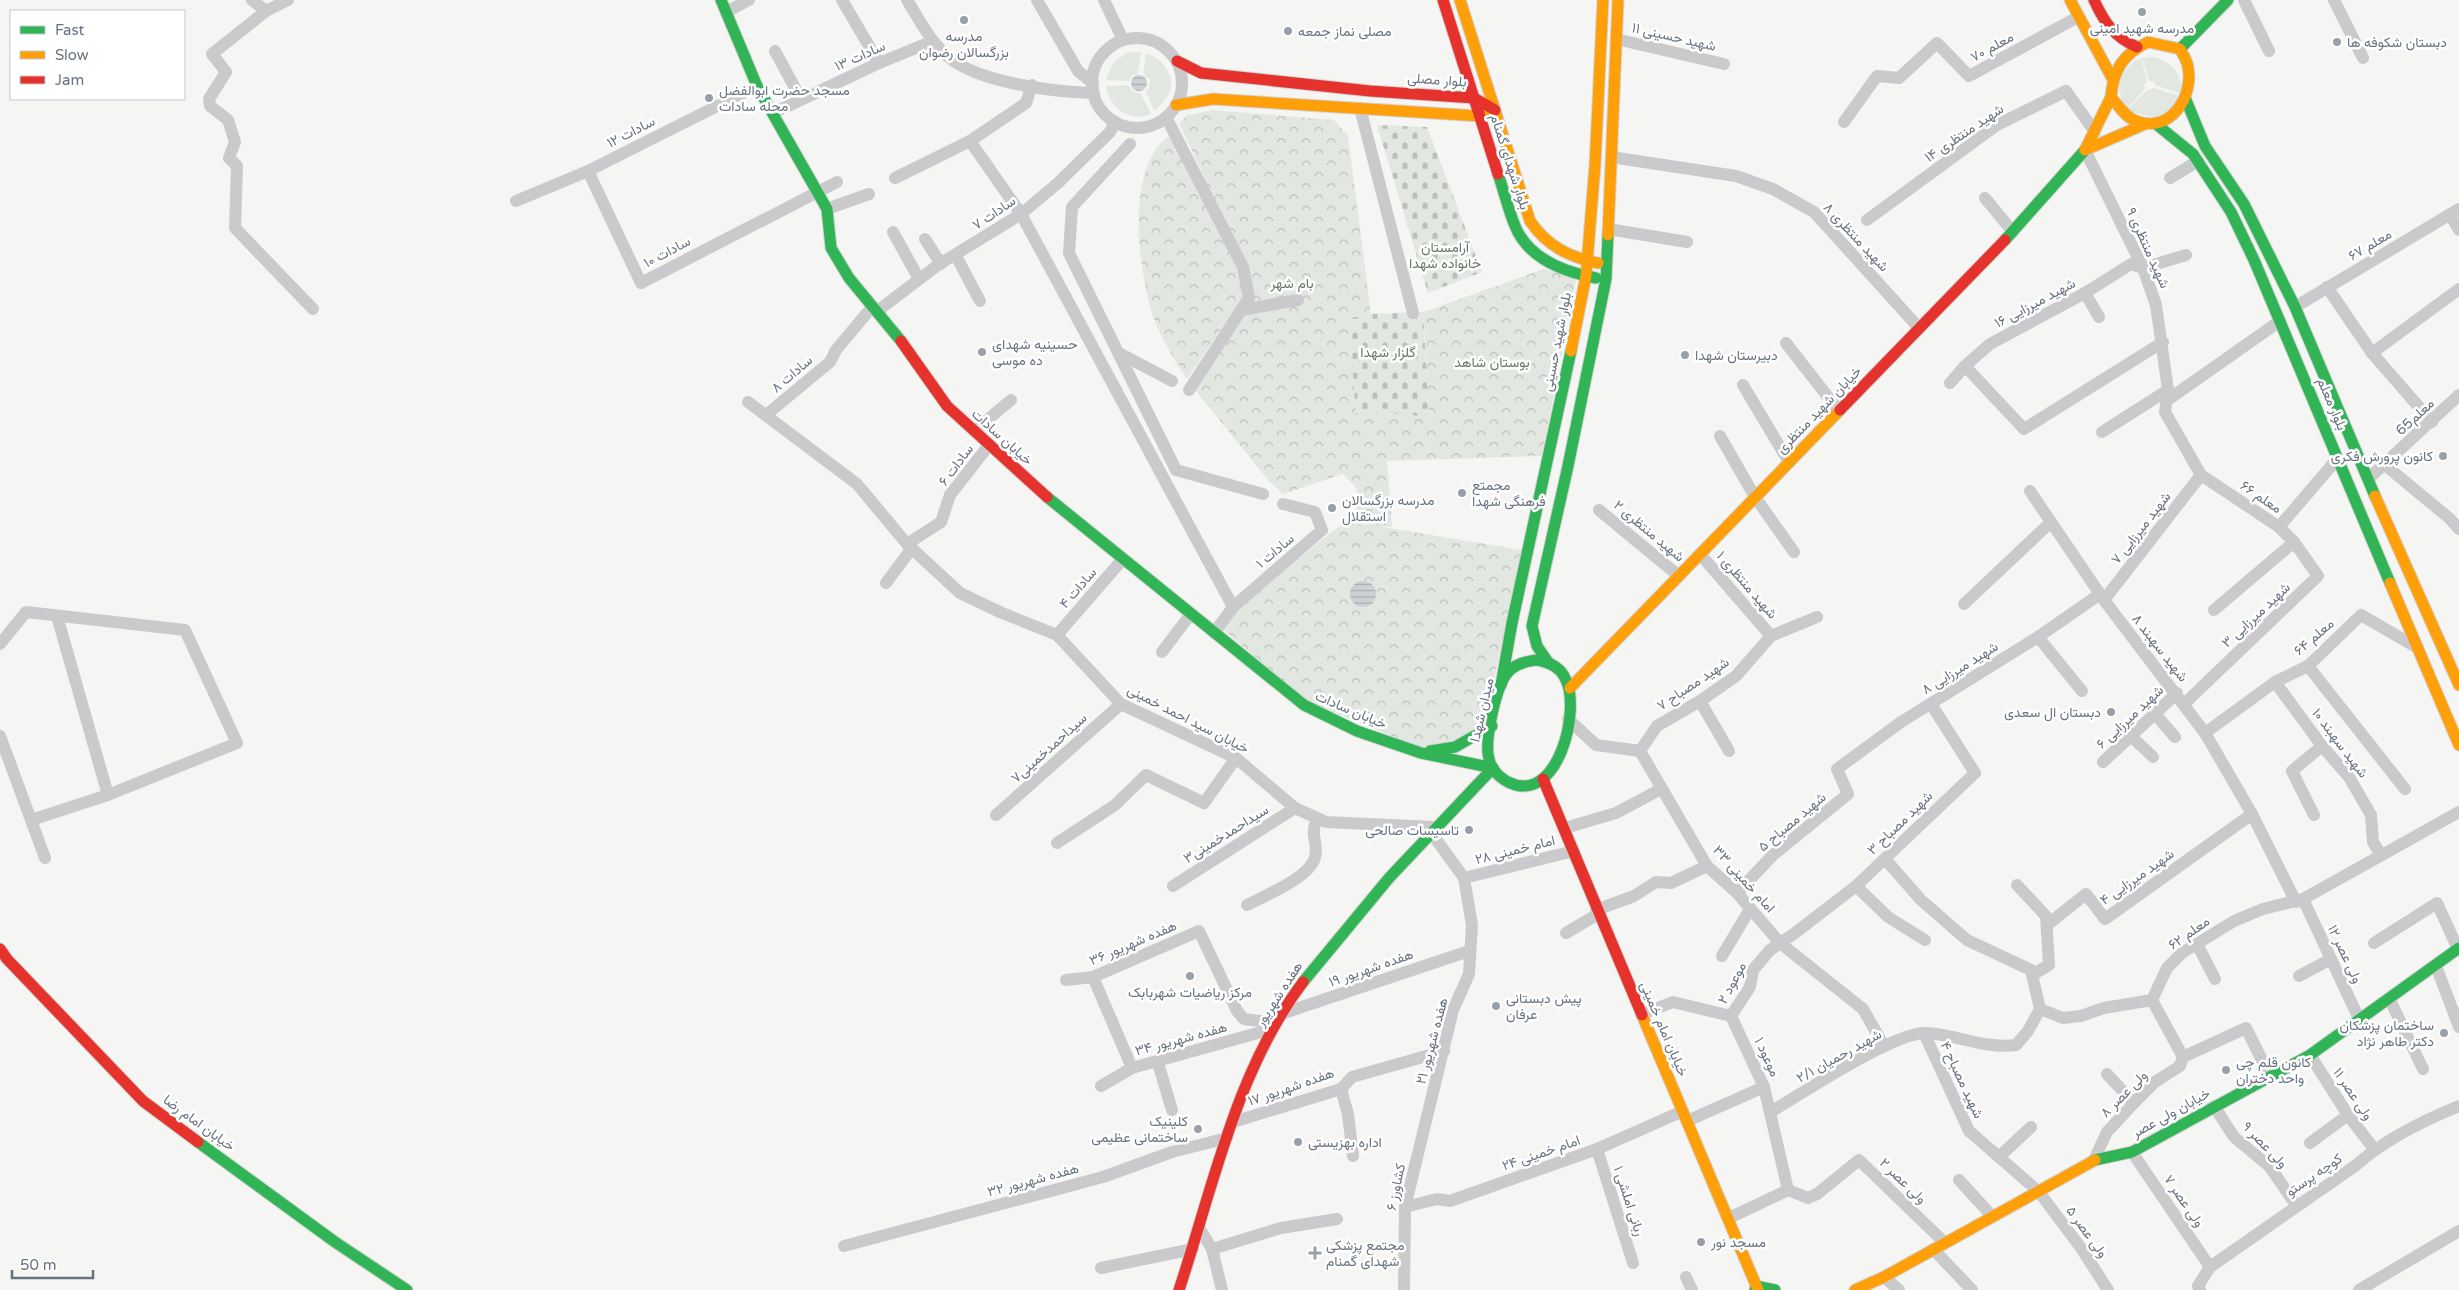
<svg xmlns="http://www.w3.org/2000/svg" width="2459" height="1290" viewBox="0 0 2459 1290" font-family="'Varela Round',Vazirmatn,sans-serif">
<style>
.grass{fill:#e3e7e2}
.forest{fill:url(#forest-crowns)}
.cemetery{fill:url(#cemetery-stones)}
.water{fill:url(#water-rules)}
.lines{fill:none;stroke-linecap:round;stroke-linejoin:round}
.fast-casing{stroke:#d2d3d3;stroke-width:13}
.slow-casing{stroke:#d2d3d3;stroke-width:13}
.jam-casing{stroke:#d2d3d3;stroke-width:13}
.street{stroke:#cacacc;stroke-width:12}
.fast{stroke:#30b455;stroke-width:11}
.slow{stroke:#ff9f0a;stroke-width:11}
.jam{stroke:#e5322d;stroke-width:11}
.poi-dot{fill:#99a0a9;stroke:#fff;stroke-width:2}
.labels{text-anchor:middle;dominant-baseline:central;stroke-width:5;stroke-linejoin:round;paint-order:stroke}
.poi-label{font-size:14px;fill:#687381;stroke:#fff;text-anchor:start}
.street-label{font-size:14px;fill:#687381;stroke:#fff}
.park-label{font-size:14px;fill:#687966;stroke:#fff}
</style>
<defs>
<pattern id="forest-crowns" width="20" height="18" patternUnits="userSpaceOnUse" patternTransform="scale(1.25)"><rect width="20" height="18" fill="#e3e7e2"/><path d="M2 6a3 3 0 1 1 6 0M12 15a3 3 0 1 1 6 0" fill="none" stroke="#bcc0bd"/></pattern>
<pattern id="cemetery-stones" width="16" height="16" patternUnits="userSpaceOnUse" patternTransform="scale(1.25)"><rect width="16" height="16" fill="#e3e7e2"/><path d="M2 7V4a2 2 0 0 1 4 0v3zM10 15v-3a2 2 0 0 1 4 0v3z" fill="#bcc0bd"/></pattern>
<pattern id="water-rules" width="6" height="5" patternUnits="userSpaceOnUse" patternTransform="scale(1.25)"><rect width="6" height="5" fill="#cbd1d4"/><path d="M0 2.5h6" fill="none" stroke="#a9aeb1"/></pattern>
</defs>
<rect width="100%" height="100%" fill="#f5f5f4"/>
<g class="grass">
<path d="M1128 52H1141L1138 74 1132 75 1129 81 1106 80 1113 63Z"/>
<path d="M1146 54C1160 56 1174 74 1171 89 1168 98 1161 105 1154 111L1146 92 1149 88 1150 80 1143 74Z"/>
<path d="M2155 57C2176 64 2180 75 2184 95L2155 85 2153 81H2149L2142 58Z"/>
<path d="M2141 58 2147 81 2144 85 2145 89 2125 111C2120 93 2114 81 2128 67 2132 63 2135 60 2141 58Z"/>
<path d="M1128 85 1133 91 1141 94 1151 114C1129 123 1109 108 1106 86Z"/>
<path d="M2154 88 2183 97 2165 120 2126 111 2147 90Z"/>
</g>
<g class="forest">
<path d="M1212 110 1334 120 1348 136 1371 314 1350 317 1368 411 1429 417 1423 312 1544 269 1576 279 1542 456 1387 461 1392 527 1377 526 1522 550 1486 716 1468 736 1421 748 1305 700 1224 630 1236 610 1325 537 1343 524H1360L1353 523 1357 505V489L1343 474 1283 494 1269 481 1195 390 1252 299 1232 237 1179 123 1188 115Z"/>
<path d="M1171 135 1239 270 1243 297 1187 379C1175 360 1161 339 1154 319 1138 274 1124 163 1171 135Z"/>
</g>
<g class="cemetery">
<path d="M1377 125 1427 127 1482 272 1428 293Z"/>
<path d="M1423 312 1429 417 1368 411 1356 415 1349 318 1371 314Z"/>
</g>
<g class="water">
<circle cx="1139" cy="83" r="8"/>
<circle cx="1363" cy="594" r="13"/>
</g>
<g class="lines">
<g class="fast-casing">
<g id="fast">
<path d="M721 0 757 86 827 209 831 248 849 278 901 341"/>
<path d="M2180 49 2228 0"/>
<path d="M2186 100 2205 146 2244 204 2295 307 2375 496"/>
<path d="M2156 124 2193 154 2231 212 2254 260 2390 583"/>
<path d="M1498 174C1504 191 1508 209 1515 226 1528 258 1564 272 1596 278"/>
<path d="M2005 240 2085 150"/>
<path d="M1047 497 1304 705 1357 731 1421 753 1493 768"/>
<path d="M1537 660C1548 662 1560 667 1565 678 1582 708 1558 807 1508 782 1499 777 1491 769 1489 759 1484 741 1496 684 1509 671 1517 663 1527 661 1537 660Z"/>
<path d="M1548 662 1537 646 1532 626 1568 466 1606 279 1608 235"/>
<path d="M1501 685 1512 623 1571 351"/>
<path d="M1430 751 1455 747 1492 726"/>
<path d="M1303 982 1389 878 1493 768"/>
<path d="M198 1142 335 1242 407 1290"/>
<path d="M2095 1160 2132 1152 2310 1055 2459 948"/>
<path d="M1755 1290 1756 1286 1775 1290"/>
</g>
</g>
<g class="slow-casing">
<g id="slow">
<path d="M1460 0 1530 221C1547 246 1569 257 1598 263"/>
<path d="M2070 0 2112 78"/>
<path d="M2148 42 2180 49C2183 55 2187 60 2188 67 2194 97 2170 134 2136 121 2125 117 2118 105 2111 97 2113 70 2123 54 2148 42Z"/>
<path d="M2111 97 2085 150 2145 124"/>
<path d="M1176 105 1213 99 1479 116 1491 112"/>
<path d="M1608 235 1618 0"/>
<path d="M1571 351 1586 276 1595 165 1603 0"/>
<path d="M2375 496 2459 685"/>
<path d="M2390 583 2459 745"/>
<path d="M1570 688 1840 410"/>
<path d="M1642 1015 1758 1290"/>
<path d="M1855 1290 1884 1277 2095 1160"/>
</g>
</g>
<g class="jam-casing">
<g id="jam">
<path d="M1443 0 1498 174"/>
<path d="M2094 0C2104 22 2114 37 2137 47"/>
<path d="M1177 61 1201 73 1370 91 1474 98 1495 110"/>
<path d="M901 341 947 406 1047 497"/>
<path d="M1840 410 2005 240"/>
<path d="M1543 779 1642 1015"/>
<path d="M0 949 7 959 143 1101 198 1142"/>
<path d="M1179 1290C1213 1187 1236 1071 1303 982"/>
</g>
</g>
<g class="street">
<path d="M252 0 266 11"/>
<path d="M288 0 266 11 212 54 226 72 209 99 210 106 228 120 235 142 229 158 237 166 235 228 313 309"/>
<path d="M842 0 879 63"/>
<path d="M907 0C921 22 935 52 960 65 994 84 1055 92 1094 93"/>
<path d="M1037 0 1078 71 1093 83"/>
<path d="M1104 0 1123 40"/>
<path d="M2244 0 2269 51"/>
<path d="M2334 0 2363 58"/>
<path d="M726 12 749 0"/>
<circle cx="1137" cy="83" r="45"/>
<path d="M1616 39 1724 64"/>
<path d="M775 51 801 99"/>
<path d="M1360 108 1413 313"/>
<path d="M773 113 879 63 933 41"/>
<path d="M1166 117 1243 267 1249 298 1189 390"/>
<path d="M1844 122 1877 76 1899 78 1937 43 1969 76 2078 17"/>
<path d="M970 141 1021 214 1233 607"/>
<path d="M1130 144 1072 207 1069 253 1176 470 1263 494"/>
<path d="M2085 150 2143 268 2156 305 2168 390 2165 412 2201 475 2279 527 2338 458"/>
<path d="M1611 157 1736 176 1773 189 1814 212 1919 328"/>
<path d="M588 171 641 283 837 182"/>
<path d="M895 178 970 141 1026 103 1032 85"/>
<path d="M2170 178 2198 161"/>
<path d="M1985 198 2013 232"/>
<path d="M516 201 588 171 757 86"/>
<path d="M827 209 869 194"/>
<path d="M2450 214 2459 230"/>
<path d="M1867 220 1997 125 2066 91 2095 132"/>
<path d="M1608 229 1687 242"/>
<path d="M893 232 919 279"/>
<path d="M925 239 941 264"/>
<path d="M956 256 980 301"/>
<path d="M2327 287 2372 353 2432 422"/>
<path d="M2085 293 2099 317"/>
<path d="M2295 307 2459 209"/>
<path d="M1241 310 1298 300"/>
<path d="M876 312 938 265 1021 214 1058 183 1110 132 1115 122"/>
<path d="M1786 343 1839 411"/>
<path d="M1119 353 1172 381"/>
<path d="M2372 353 2459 289"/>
<path d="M1965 366 2024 429 2163 342"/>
<path d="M1950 383 1965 366 1990 344 2085 293 2131 264 2143 268 2186 255"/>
<path d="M1743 385 1789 462"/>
<path d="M2166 401 2280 321"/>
<path d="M748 402 857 484 907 544 960 593 1002 613 1057 635 1121 704 1236 758 1295 808 1326 822 1434 827"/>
<path d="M766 415 830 362 836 350 872 307"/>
<path d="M974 431 1011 400"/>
<path d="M2102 432 2168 390"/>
<path d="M1720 436 1755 497 1794 552"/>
<path d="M2385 465 2449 518 2459 529"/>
<path d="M2368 479 2459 395"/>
<path d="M2030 491 2051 522"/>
<path d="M1599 510 1679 576"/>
<path d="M907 544 941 522 950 495 989 445"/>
<path d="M1700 554 1771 636"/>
<path d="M886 583 912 548"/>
<path d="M2104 600 2201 475"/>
<path d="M1964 604 2051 522 2104 600 2205 733 2252 814 2296 902"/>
<path d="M2214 610 2294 542 2279 527"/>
<path d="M57 616 108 795"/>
<path d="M1214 633 1233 607 1322 530 1315 512 1283 504"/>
<path d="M1057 635 1122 560"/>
<path d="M2038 637 2082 691"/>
<path d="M0 644 26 612 185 630 237 743 108 795 31 820"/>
<path d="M1162 652 1190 615"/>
<path d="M2308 666 2405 789"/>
<path d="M2275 682 2322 746 2349 777 2371 815 2373 842 2381 855"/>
<path d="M1700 701 1729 751"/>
<path d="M2184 704 2318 576 2294 542"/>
<path d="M2155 714 2175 737"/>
<path d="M1568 719 1596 745 1640 751 1707 866 1737 893 1780 943 1863 1009 1884 1046"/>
<path d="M2205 733 2275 682 2308 666 2361 615 2418 648"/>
<path d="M0 736 45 858"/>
<path d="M2131 736 2153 757"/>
<path d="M1640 751 1657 726 1700 701 1736 676 1771 636 1817 617"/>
<path d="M2103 762 2177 693"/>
<path d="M996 815 1121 704"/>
<path d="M2314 815 2292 771 2322 746"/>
<path d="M1565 828 1616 813 1661 789"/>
<path d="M1057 843 1115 805 1146 775 1204 803 1236 758"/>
<path d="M1885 859 1921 900 1967 940 2031 970 2040 1009"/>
<path d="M1464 878 1574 851"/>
<path d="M2017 885 2046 916 2049 965 2032 975"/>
<path d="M1173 886 1295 808"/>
<path d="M1856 886 1888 917 1925 940"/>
<path d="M1737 893 1773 855 1848 794 1837 769 1901 722 2038 637 2100 594"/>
<path d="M2303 899 2360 1021"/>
<path d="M1247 905C1264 896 1311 877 1315 857 1319 841 1309 838 1317 819"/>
<path d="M1596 910 1634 896 1656 882 1671 883 1707 866"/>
<path d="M2047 925 2086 894 2105 919 2252 814"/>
<path d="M1566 933 1598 914"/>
<path d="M2374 943 2437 903 2458 949"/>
<path d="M2197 944 2215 979"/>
<path d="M1722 956 1750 909"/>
<path d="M2436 966 2459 1027"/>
<path d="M2299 976 2331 959"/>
<path d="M1093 977 1132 1068"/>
<path d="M1066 980 1093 977 1199 931 1237 1011 1244 1019 1276 1023"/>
<path d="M2152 1000 2183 1057"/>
<path d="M2390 1000 2423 1069"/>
<path d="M1281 1014 1469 951"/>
<path d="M1642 1014 1673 1002 1731 1016"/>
<path d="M1731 1016 1750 987 1753 970 1770 950 1795 933 1856 886 1975 773 1931 704"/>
<path d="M1924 1033 1969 1131 1999 1157"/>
<path d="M2310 1055 2348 1115 2374 1149"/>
<path d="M2183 1057 2246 1028 2270 1076"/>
<path d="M1158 1063 1172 1110"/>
<path d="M2107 1074 2134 1103"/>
<path d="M1101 1086 1132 1068 1272 1029"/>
<path d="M1341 1089 1348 1114 1353 1156"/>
<path d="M2214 1106 2234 1137 2270 1167 2296 1205"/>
<path d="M1772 1111C1803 1093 1893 1033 1925 1033 1957 1034 1980 1049 2016 1045L2028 1031 2040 1009 2063 1018 2081 1016 2104 1008 2152 1000 2167 968 2182 953 2234 921 2263 909 2303 899 2459 812"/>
<path d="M1687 1121 1764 1087"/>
<path d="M1233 1122 1341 1089 1352 1077 1444 1051"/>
<path d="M2031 1127 1999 1157 2039 1192 2081 1248 2108 1290"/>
<path d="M2310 1143 2348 1115"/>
<path d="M1597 1149 1633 1263"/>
<path d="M2132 1152 2210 1267"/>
<path d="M2094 1160 2107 1132 2134 1103 2155 1082 2180 1066 2183 1057"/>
<path d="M1959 1180 1992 1216"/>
<path d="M1788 1190 1808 1198 1817 1194 1859 1160 1944 1242"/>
<path d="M1405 1207 1437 1199 1450 1201 1597 1149 1683 1111"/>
<path d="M1729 1218 1788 1190 1764 1087 1731 1016"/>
<path d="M1200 1229 1212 1249 1222 1290"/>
<path d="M844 1246 1103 1177 1172 1152 1227 1138"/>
<path d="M1212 1249 1281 1228 1337 1219"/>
<path d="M1933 1249 1972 1290"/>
<path d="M1101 1268 1193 1249"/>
<path d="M1686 1277 1692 1290"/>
<path d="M1884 1277 1899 1290"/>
<path d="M1404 1290 1405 1207 1453 1010 1469 974 1472 925 1464 878 1430 831"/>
<path d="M2200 1290 2198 1286 2210 1267 2355 1166C2385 1139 2422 1121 2459 1106"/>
<path d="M2359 1290 2459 1231"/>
</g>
<use href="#fast" class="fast"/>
<use href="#slow" class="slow"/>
<use href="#jam" class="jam"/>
</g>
<g class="poi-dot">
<circle cx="2142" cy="12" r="5"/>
<circle cx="964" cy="20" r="5"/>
<circle cx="1288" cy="31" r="5"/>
<circle cx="2337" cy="42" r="5"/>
<circle cx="709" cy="98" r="5"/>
<circle cx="982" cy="352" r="5"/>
<circle cx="1685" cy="355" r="5"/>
<circle cx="2443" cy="456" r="5"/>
<circle cx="1462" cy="493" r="5"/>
<circle cx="1332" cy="508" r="5"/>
<circle cx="2111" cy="712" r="5"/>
<circle cx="1469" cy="830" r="5"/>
<circle cx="1190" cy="976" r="5"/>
<circle cx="1496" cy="1006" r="5"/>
<circle cx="2444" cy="1033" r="5"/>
<circle cx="2226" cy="1070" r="5"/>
<circle cx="1198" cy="1129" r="5"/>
<circle cx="1298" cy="1142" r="5"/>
<circle cx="1701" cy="1242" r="5"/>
<path d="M1312.5 1245.5h5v5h5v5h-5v5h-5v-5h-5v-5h5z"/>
</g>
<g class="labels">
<g class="poi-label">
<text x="2142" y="28" text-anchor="middle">مدرسه شهید امینی</text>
<text x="1298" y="31">مصلی نماز جمعه</text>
<text x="964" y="36" text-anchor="middle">مدرسه<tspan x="964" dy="16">بزرگسالان رضوان</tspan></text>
<text x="2347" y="42">دبستان شکوفه ها</text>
<text x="719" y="90">مسجد حضرت ابوالفضل<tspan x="719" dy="16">محله سادات</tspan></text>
<text x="992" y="344">حسینیه شهدای<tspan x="992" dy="16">ده موسی</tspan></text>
<text x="1695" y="355">دبیرستان شهدا</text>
<text x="2433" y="456" text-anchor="end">کانون پرورش فکری</text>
<text x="1472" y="485">مجمتع<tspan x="1472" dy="16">فرهنگی شهدا</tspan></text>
<text x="1342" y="500">مدرسه بزرگسالان<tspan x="1342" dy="16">استقلال</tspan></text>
<text x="2101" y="712" text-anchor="end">دبستان ال سعدی</text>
<text x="1459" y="830" text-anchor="end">تاسیسات صالحی</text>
<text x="1190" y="992" text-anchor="middle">مرکز ریاضیات شهربابک</text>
<text x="1506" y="998">پیش دبستانی<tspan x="1506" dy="16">عرفان</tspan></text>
<text x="2434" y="1025" text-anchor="end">ساختمان پزشکان<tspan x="2434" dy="16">دکتر طاهر نژاد</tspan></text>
<text x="2236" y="1062">کانون قلم چی<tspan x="2236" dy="16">واحد دختران</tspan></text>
<text x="1188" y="1121" text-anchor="end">کلینیک<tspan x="1188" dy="16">ساختمانی عظیمی</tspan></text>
<text x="1308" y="1142">اداره بهزیستی</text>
<text x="1711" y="1242">مسجد نور</text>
<text x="1326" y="1245">مجتمع پزشکی<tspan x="1326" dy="16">شهدای گمنام</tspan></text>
</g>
<g class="street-label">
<text transform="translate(1674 37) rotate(13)">شهید حسینی ۱۱</text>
<text transform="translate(1992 47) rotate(-29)">معلم ۷۰</text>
<text transform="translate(860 56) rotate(-24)">سادات ۱۳</text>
<text transform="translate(1437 80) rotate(4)">بلوار مصلی</text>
<text transform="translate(631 132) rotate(-27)">سادات ۱۲</text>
<text transform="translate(1964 133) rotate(-34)">شهید منتظری ۱۴</text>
<text transform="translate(1510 162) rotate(72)">بلوار شهدای گمنام</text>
<text transform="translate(994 213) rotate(-34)">سادات ۷</text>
<text transform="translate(1856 237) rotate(47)">شهید منتظری ۸</text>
<text transform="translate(2370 245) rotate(-31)">معلم ۶۷</text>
<text transform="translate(2148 248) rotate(66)">شهید منتظری ۹</text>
<text transform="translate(667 252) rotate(-28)">سادات ۱۰</text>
<text transform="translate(2035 303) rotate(-28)">شهید میرزایی ۱۶</text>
<text transform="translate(1557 342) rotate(-79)">بلوار شهید حسینی</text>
<text transform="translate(792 374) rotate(-40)">سادات ۸</text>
<text transform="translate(2332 404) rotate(67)">بلوار معلم</text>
<text transform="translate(1819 410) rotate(-46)">خیابان شهید منتظری</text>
<text transform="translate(2415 417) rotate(-43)">معلم65</text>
<text transform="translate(1002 437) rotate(42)">خیابان سادات</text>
<text transform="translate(956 465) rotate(-53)">سادات ۶</text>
<text transform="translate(2261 497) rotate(34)">معلم ۶۶</text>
<text transform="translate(2141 528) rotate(-52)">شهید میرزایی ۷</text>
<text transform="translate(1649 531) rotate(40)">شهید منتظری ۲</text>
<text transform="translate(1275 551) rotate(-40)">سادات ۱</text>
<text transform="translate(1747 585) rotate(49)">شهید منتظری ۱</text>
<text transform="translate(1078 588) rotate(-49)">سادات ۴</text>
<text transform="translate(2256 615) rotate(-43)">شهید میرزایی ۳</text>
<text transform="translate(2314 637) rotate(-41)">معلم ۶۴</text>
<text transform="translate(2160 648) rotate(52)">شهید سهبند ۸</text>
<text transform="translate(1960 668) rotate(-32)">شهید میرزایی ۸</text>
<text transform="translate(1693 684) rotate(-34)">شهید مصباح ۷</text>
<text transform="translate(1351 710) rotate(23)">خیابان سادات</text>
<text transform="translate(1482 710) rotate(-77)">میدان شهدا</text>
<text transform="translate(2130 717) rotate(-43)">شهید میرزایی ۶</text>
<text transform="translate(1188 719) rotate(27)">خیابان سید احمد خمینی</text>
<text transform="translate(2340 743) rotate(53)">شهید سهبند ۱۰</text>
<text transform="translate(1049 748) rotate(-42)">سیداحمدخمینی۷</text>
<text transform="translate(1792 822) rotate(-40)">شهید مصباح ۵</text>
<text transform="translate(1900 823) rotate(-44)">شهید مصباح ۳</text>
<text transform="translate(1226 834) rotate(-32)">سیداحمدخمینی۳</text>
<text transform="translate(1515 850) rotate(-14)">امام خمینی ۲۸</text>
<text transform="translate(2137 877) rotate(-35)">شهید میرزایی ۴</text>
<text transform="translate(1744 879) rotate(48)">امام خمینی ۳۳</text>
<text transform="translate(2189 933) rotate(-35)">معلم ۶۲</text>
<text transform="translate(1133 943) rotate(-23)">هفده شهریور ۳۶</text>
<text transform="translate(2345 954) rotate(65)">ولی عصر ۱۲</text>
<text transform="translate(1371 968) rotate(-19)">هفده شهریور ۱۹</text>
<text transform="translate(1732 983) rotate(-62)">موعود ۲</text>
<text transform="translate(1279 994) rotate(-57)">هفده شهریور</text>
<text transform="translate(1664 1029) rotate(67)">خیابان امام خمینی</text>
<text transform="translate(1181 1039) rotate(-15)">هفده شهریور ۳۴</text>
<text transform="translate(1432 1041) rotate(-75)">هفده شهریور ۲۱</text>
<text transform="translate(1839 1056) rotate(-29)">شهید رحمیان ۲/۱</text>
<text transform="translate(1767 1057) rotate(65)">موعود ۱</text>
<text transform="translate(1962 1080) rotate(65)">شهید مصباح ۴</text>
<text transform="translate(1291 1087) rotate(-19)">هفده شهریور ۱۷</text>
<text transform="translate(2124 1094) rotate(-45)">ولی عصر ۸</text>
<text transform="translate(2353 1094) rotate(56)">ولی عصر ۱۱</text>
<text transform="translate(2171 1113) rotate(-29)">خیابان ولی عصر</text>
<text transform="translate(199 1123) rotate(36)">خیابان امام رضا</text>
<text transform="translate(2265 1145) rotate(46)">ولی عصر ۹</text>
<text transform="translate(1541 1153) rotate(-19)">امام خمینی ۲۴</text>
<text transform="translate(2314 1175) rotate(-34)">کوچه پرستو</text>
<text transform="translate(1033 1180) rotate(-15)">هفده شهریور ۳۲</text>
<text transform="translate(1903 1181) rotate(44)">ولی عصر ۲</text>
<text transform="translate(1396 1187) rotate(-78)">کشاورز ۶</text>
<text transform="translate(1629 1201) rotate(72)">ربانی املشی ۱</text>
<text transform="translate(2184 1201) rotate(56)">ولی عصر ۷</text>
<text transform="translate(2087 1232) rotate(54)">ولی عصر ۵</text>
</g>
<g class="park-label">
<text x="1445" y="247">آرامستان<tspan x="1445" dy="16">خانواده شهدا</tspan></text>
<text x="1292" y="283">بام شهر</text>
<text x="1388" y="352">گلزار شهدا</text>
<text x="1492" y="362">بوستان شاهد</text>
</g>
</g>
<rect x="10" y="10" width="175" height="90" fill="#ffffff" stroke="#c3c7cd"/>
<rect x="20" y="26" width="25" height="8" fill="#30b455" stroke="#c3c7cd"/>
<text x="55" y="35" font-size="15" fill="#687381">Fast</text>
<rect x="20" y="51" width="25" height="8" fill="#ff9f0a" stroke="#c3c7cd"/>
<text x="55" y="60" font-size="15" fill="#687381">Slow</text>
<rect x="20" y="76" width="25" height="8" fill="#e5322d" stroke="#c3c7cd"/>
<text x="55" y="85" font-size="15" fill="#687381">Jam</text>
<path d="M12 1270v8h81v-8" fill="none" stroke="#687381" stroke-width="2.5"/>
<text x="20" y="1270" font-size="15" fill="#687381" stroke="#ffffff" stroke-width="4" paint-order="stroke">50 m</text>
</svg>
